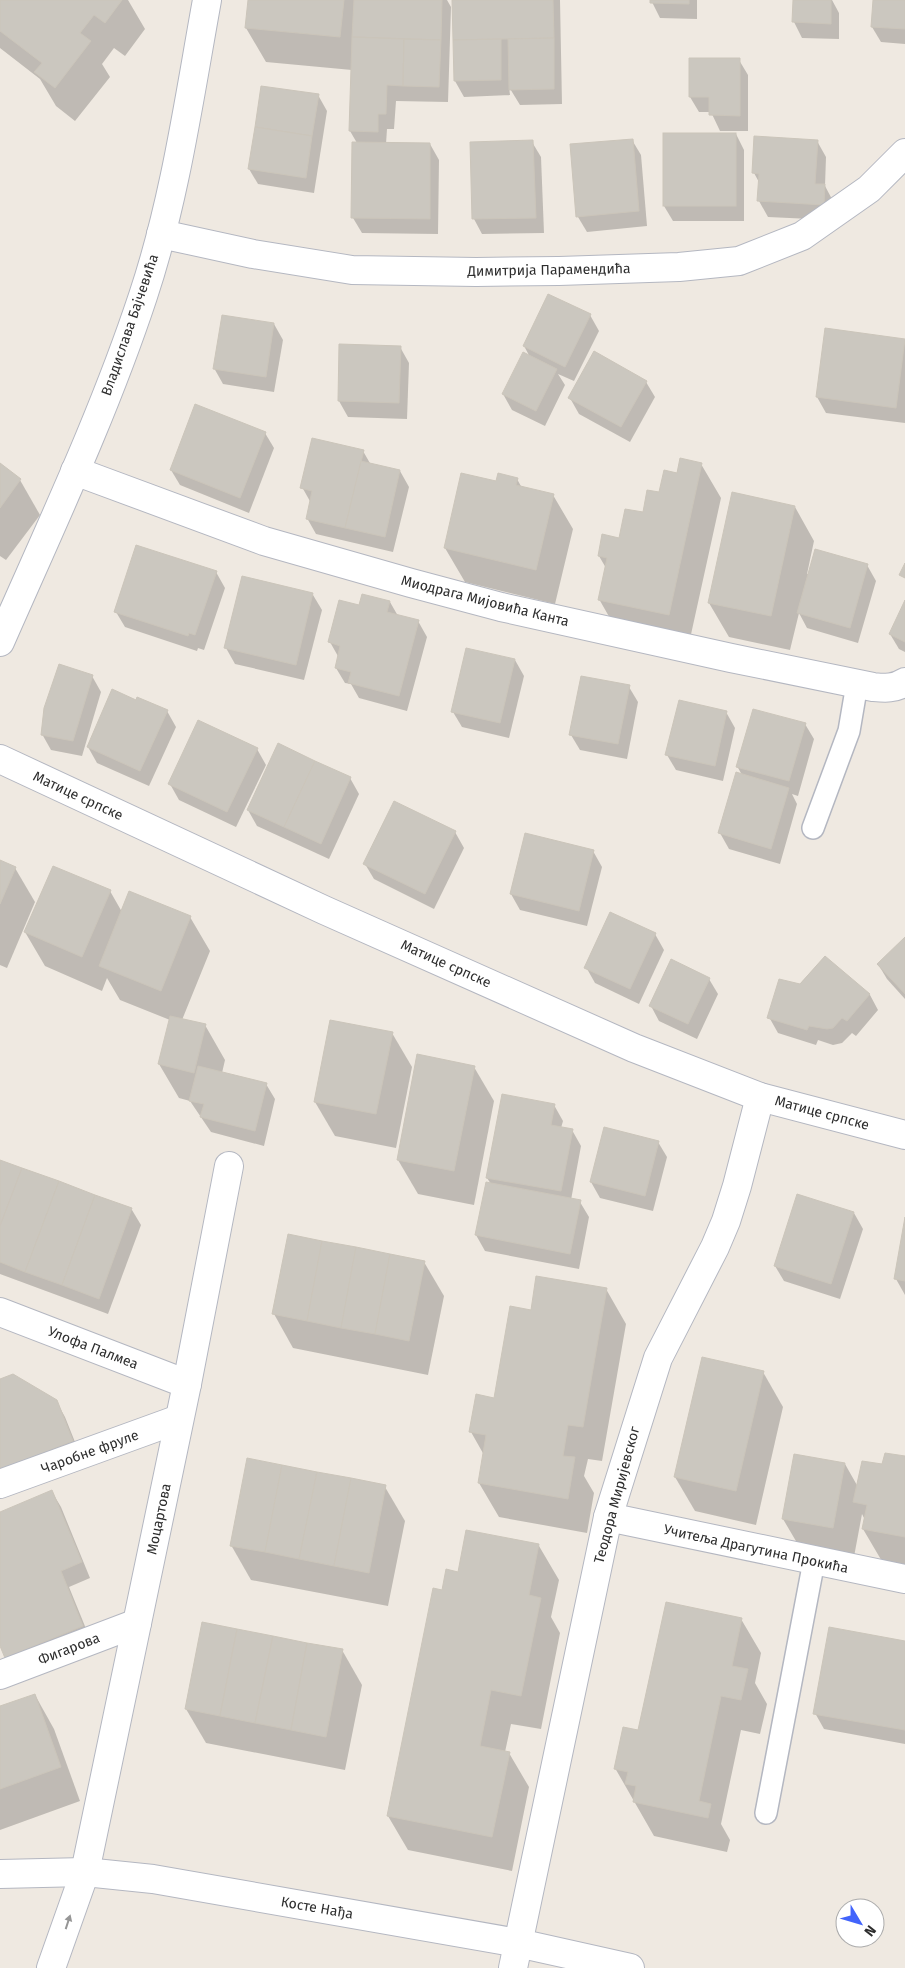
<svg xmlns="http://www.w3.org/2000/svg" width="905" height="1968" viewBox="0 0 905 1968" font-family="'Fira Sans',sans-serif">
<style>
.shadow{fill:#0003}
.building{fill:#cbc7bf;stroke:#cbc5ba}
.lines{fill:none;stroke-linecap:round;stroke-linejoin:round}
.lane-casing{stroke:#b4b7c1;stroke-width:24}
.street-casing{stroke:#b4b7c1;stroke-width:30}
.secondary-casing{stroke:#b4b7c1;stroke-width:30}
.lane{stroke:#fff;stroke-width:21}
.street{stroke:#fff;stroke-width:28}
.secondary{stroke:#fff;stroke-width:28}
.oneway{fill:#969696}
.labels{text-anchor:middle;dominant-baseline:central;stroke-width:4;stroke-linejoin:round;paint-order:stroke}
.street-label{font-size:14px;fill:#2e2e2e;stroke:#fff}
</style>
<rect width="100%" height="100%" fill="#efe9e1"/>
<g class="shadow">
<path d="M0 0H128L145 29 125 56 114 48 102 64 110 77 75 121 56 106 40 79 0 48Z"/>
<path d="M249 0H447L451 7 448 102 396 101 394 129H387L386 144H430L439 160 438 234 362 233 353 218 357 143 350 131 352 70 266 62 246 28Z"/>
<path d="M454 0H560L562 104 520 105 509 87 510 95 464 97 455 81Z"/>
<path d="M651 0H697V19L660 18Z"/>
<path d="M794 0H832L839 13V39L802 38 794 22Z"/>
<path d="M874 0H905V44L881 42 872 27Z"/>
<path d="M739 60 748 75V131H720L711 112H699L690 97Z"/>
<path d="M318 95 327 111 314 193 258 184 249 169Z"/>
<path d="M736 134 744 150V221H673L664 206Z"/>
<path d="M632 140 641 155 647 226 587 232 578 217Z"/>
<path d="M817 141 826 157 825 186 833 201 832 220 768 217 759 201 760 184 754 173Z"/>
<path d="M532 142 541 157 544 233 482 234 474 219Z"/>
<path d="M590 315 599 331 574 381 558 374 565 385 545 426 512 410 503 394 530 357 524 346Z"/>
<path d="M274 324 283 340 274 392 223 384 214 368Z"/>
<path d="M905 340V423L826 413 817 397Z"/>
<path d="M341 346 400 347 409 363 407 419 348 417 339 401Z"/>
<path d="M646 382 655 397 630 442 579 414 570 398Z"/>
<path d="M265 433 274 448 249 513 180 485 171 470Z"/>
<path d="M363 451 371 465 400 471 409 487 393 552 316 534 307 518 311 503 302 487Z"/>
<path d="M701 464 721 498 688 648 619 634 599 599 606 568 599 556 620 539 678 474Z"/>
<path d="M0 465 20 480 40 515 6 560 0 556Z"/>
<path d="M517 479 522 488 553 495 573 529 555 604 465 582 445 548 497 482Z"/>
<path d="M795 507 814 541 807 574 867 565 876 581 858 643 807 628 799 613 790 650 729 637 709 603Z"/>
<path d="M216 572 225 588 204 650 198 648 197 651 125 627 116 612Z"/>
<path d="M313 595 322 610 304 680 235 664 226 648Z"/>
<path d="M390 602 398 616 418 621 427 637 407 711 359 698 351 684 345 683 336 668 339 658 330 642 359 607Z"/>
<path d="M905 603V652L899 649 890 634Z"/>
<path d="M515 660 524 676 509 738 462 727 453 712Z"/>
<path d="M92 676 101 692 82 756 51 750 42 734Z"/>
<path d="M629 687 638 702 627 759 580 750 571 735Z"/>
<path d="M167 711 176 727 149 786 97 763 88 747Z"/>
<path d="M726 712 735 728 723 781 676 770 667 755Z"/>
<path d="M805 724 814 739 798 796 792 794 797 804 780 864 729 849 720 833 742 775 737 766Z"/>
<path d="M257 749 266 765 236 827 179 800 170 784Z"/>
<path d="M350 778 359 794 329 859 257 826 248 810Z"/>
<path d="M455 832 464 848 434 909 374 879 365 864Z"/>
<path d="M593 851 602 867 587 926 520 910 511 894Z"/>
<path d="M0 861 15 868 35 902 7 968 0 965Z"/>
<path d="M110 891 122 912 190 917 210 951 182 1020 205 1025 225 1060 222 1073 266 1084 275 1099 264 1146 211 1132 190 1101 179 1098 159 1064 170 1020 120 1000 107 978 102 991 45 966 25 932Z"/>
<path d="M655 934 664 950 639 1004 595 983 586 967Z"/>
<path d="M905 939V999L887 979 878 964Z"/>
<path d="M825 957 870 995 878 1010 856 1036 852 1033 842 1043 833 1045 818 1040 816 1045 778 1033 769 1017Z"/>
<path d="M709 979 718 994 697 1039 659 1021 651 1006Z"/>
<path d="M392 1033 412 1067 396 1148 335 1136 315 1102Z"/>
<path d="M474 1067 494 1101 474 1205 418 1194 398 1160Z"/>
<path d="M554 1105 563 1121 561 1128 572 1130 581 1146 571 1200 580 1202 589 1217 579 1269 485 1251 476 1235 491 1184 487 1178Z"/>
<path d="M658 1142 667 1157 653 1211 600 1198 591 1182Z"/>
<path d="M0 1161 132 1210 141 1225 108 1314 0 1274Z"/>
<path d="M798 1195 854 1213 863 1229 840 1299 784 1281 775 1266Z"/>
<path d="M905 1222V1295L896 1279Z"/>
<path d="M424 1262 444 1296 428 1375 293 1348 274 1314Z"/>
<path d="M606 1289 626 1324 602 1461 588 1459 584 1476 594 1493 587 1533 499 1517 479 1483 484 1455 471 1432 495 1399 532 1311Z"/>
<path d="M763 1372 783 1407 756 1525 695 1511 675 1477Z"/>
<path d="M0 1380 56 1401 65 1417 81 1457 0 1489Z"/>
<path d="M905 1458V1567L883 1563 863 1529 865 1520 862 1514 853 1562 803 1553 783 1519 845 1464 858 1487 883 1466Z"/>
<path d="M385 1487 405 1521 388 1606 251 1580 231 1545Z"/>
<path d="M52 1492 61 1507 90 1578 69 1587 91 1641 15 1673 0 1643V1513Z"/>
<path d="M467 1531 539 1546 559 1580 551 1617 560 1633 541 1729 511 1724 505 1752 509 1753 529 1787 512 1871 408 1850 388 1816 443 1592 459 1573Z"/>
<path d="M741 1619 761 1653 755 1683 767 1704 760 1734 741 1730 721 1824 730 1840 727 1852 654 1836 615 1768 639 1732Z"/>
<path d="M905 1642V1744L824 1729 815 1713Z"/>
<path d="M342 1650 362 1685 345 1770 206 1743 186 1709Z"/>
<path d="M35 1695 54 1729 80 1801 0 1830V1708Z"/>
</g>
<g class="building">
<path d="M0 0H122L105 23 94 15 80 33 91 41 55 88 34 72 42 63 0 31Z"/>
<path d="M248 0H344L340 37 245 28Z"/>
<path d="M354 0H442L441 40 352 37Z"/>
<path d="M452 0H553L554 38 453 40Z"/>
<path d="M650 0H689V4L650 3Z"/>
<path d="M793 0H831V24L792 22Z"/>
<path d="M873 0H905V29L871 27Z"/>
<path d="M352 37 404 39 403 86 387 85 386 114H378V132L349 131Z"/>
<path d="M554 38V89L509 90 508 39Z"/>
<path d="M404 39 441 40 439 87 403 86Z"/>
<path d="M501 39V80L454 81 453 40Z"/>
<path d="M689 58H740V116L709 115V97H689Z"/>
<path d="M261 86 319 94 312 136 255 127Z"/>
<path d="M255 127 312 136 306 178 248 169Z"/>
<rect x="663" y="133" width="73" height="73"/>
<path d="M754 136 818 140 815 184H825L824 205 757 201 759 174 752 173Z"/>
<path d="M633 139 639 211 576 217 570 144Z"/>
<path d="M533 140 536 218 472 219 470 142Z"/>
<path d="M352 142 430 143V219L351 218Z"/>
<path d="M548 294 591 314 565 367 523 346Z"/>
<path d="M222 315 274 323 266 377 213 369Z"/>
<path d="M825 328 905 339 896 408 816 397Z"/>
<path d="M339 344 401 346 399 403 338 401Z"/>
<path d="M594 351 647 381 621 427 568 398Z"/>
<path d="M523 352 557 369 536 411 502 394Z"/>
<path d="M195 404 266 432 240 498 170 470Z"/>
<path d="M312 438 364 450 345 528 306 519 312 491 300 488Z"/>
<path d="M680 458 702 463 669 615 598 600 607 558 598 556 602 534 619 538 625 509 643 512 647 490 659 492 664 470 677 473Z"/>
<path d="M361 461 400 470 385 537 345 528Z"/>
<path d="M0 463 21 479 0 508Z"/>
<path d="M461 473 496 481 498 473 518 478 516 485 554 494 536 570 444 548Z"/>
<path d="M732 492 795 506 771 616 708 603Z"/>
<path d="M136 545 217 571 195 635 189 633 188 636 114 612Z"/>
<path d="M815 549 868 564 850 628 797 613Z"/>
<path d="M905 563V578L899 575Z"/>
<path d="M242 576 313 593 296 665 224 648Z"/>
<path d="M362 594 390 601 387 612 419 620 399 696 348 683 351 672 335 668 340 646 328 642 339 600 359 605Z"/>
<path d="M905 600V642L889 634Z"/>
<path d="M466 648 515 659 500 723 451 712Z"/>
<path d="M59 664 93 675 73 741 41 735 44 708Z"/>
<path d="M581 676 630 685 618 744 569 735Z"/>
<path d="M112 689 136 700 137 697 168 710 140 771 87 747Z"/>
<path d="M679 700 727 711 715 766 665 755Z"/>
<path d="M753 709 806 723 789 781 736 767Z"/>
<path d="M198 720 258 748 227 812 168 784Z"/>
<path d="M278 743 315 761 284 827 247 810Z"/>
<path d="M315 761 351 777 321 844 284 827Z"/>
<path d="M736 772 789 788 771 849 718 833Z"/>
<path d="M394 801 456 831 425 894 363 864Z"/>
<path d="M525 833 594 850 579 911 510 894Z"/>
<path d="M0 860 16 867 0 904Z"/>
<path d="M53 866 111 890 82 957 24 932Z"/>
<path d="M129 891 191 916 161 991 99 966Z"/>
<path d="M610 912 656 933 630 989 584 968Z"/>
<path d="M905 937V994L877 964Z"/>
<path d="M825 956 870 994 847 1021 842 1018 833 1028 827 1029 809 1026 807 1030 767 1018 779 979 800 984Z"/>
<path d="M671 959 710 978 688 1024 649 1006Z"/>
<path d="M170 1016 206 1024 194 1073 158 1064Z"/>
<path d="M330 1020 393 1032 376 1114 314 1102Z"/>
<path d="M417 1054 475 1066 454 1171 397 1160Z"/>
<path d="M198 1066 267 1083 255 1131 200 1117 204 1104 189 1101Z"/>
<path d="M502 1094 555 1104 551 1125 573 1129 561 1191 486 1178Z"/>
<path d="M604 1127 659 1141 645 1196 590 1182Z"/>
<path d="M0 1160 22 1168 0 1226Z"/>
<path d="M22 1168 59 1181 25 1272 0 1262V1226Z"/>
<path d="M59 1181 95 1195 62 1285 25 1272Z"/>
<path d="M486 1182 581 1200 570 1254 475 1235Z"/>
<path d="M797 1194 854 1212 831 1284 774 1266Z"/>
<path d="M95 1195 132 1208 99 1299 62 1285Z"/>
<path d="M905 1217V1281L894 1279Z"/>
<path d="M288 1234 322 1241 307 1321 272 1314Z"/>
<path d="M322 1241 356 1247 341 1328 307 1321Z"/>
<path d="M356 1247 390 1254 375 1334 341 1328Z"/>
<path d="M390 1254 425 1261 409 1341 375 1334Z"/>
<path d="M536 1276 607 1288 583 1427 568 1425 563 1456 575 1457 568 1499 478 1483 486 1435 469 1432 476 1394 494 1398 510 1306 531 1310Z"/>
<path d="M702 1357 764 1371 736 1491 674 1477Z"/>
<path d="M13 1374 57 1400 73 1441 0 1470V1379Z"/>
<path d="M885 1453 905 1456V1537L862 1529 867 1505 853 1502 862 1461 882 1464Z"/>
<path d="M794 1454 845 1463 833 1528 782 1519Z"/>
<path d="M247 1458 282 1465 265 1552 230 1546Z"/>
<path d="M282 1465 317 1472 299 1559 265 1552Z"/>
<path d="M317 1472 351 1478 334 1566 299 1559Z"/>
<path d="M351 1478 386 1485 369 1573 334 1566Z"/>
<path d="M52 1490 82 1562 61 1571 83 1626 5 1658 0 1646V1512Z"/>
<path d="M466 1530 539 1544 529 1595 541 1598 521 1696 491 1690 480 1746 510 1752 492 1837 387 1816 433 1588 442 1590 446 1569 458 1572Z"/>
<path d="M666 1602 742 1618 732 1666 748 1669 741 1700 721 1696 699 1801 711 1804 708 1818 633 1802 636 1786 625 1784 628 1772 614 1769 623 1727 638 1730Z"/>
<path d="M202 1622 237 1629 220 1716 185 1709Z"/>
<path d="M829 1627 905 1641V1730L813 1714Z"/>
<path d="M237 1629 273 1636 255 1723 220 1716Z"/>
<path d="M273 1636 307 1643 291 1730 255 1723Z"/>
<path d="M307 1643 343 1649 326 1737 291 1730Z"/>
<path d="M35 1694 61 1767 0 1789V1706Z"/>
</g>
<g class="lines">
<g class="lane-casing">
<g id="lane">
<path d="M813 828 849 731 857 684"/>
<path d="M766 1813 814 1561"/>
</g>
</g>
<g class="street-casing">
<g id="street">
<path d="M161 234 253 254 352 270 476 272 559 271 679 267 739 261 802 236 869 189 905 153"/>
<path d="M75 471 264 541 411 583 501 607 731 658 873 687C885 688 894 689 905 682"/>
<path d="M0 642C50 528 104 414 143 296 175 200 189 99 207 0"/>
<path d="M0 1312 187 1384"/>
<path d="M0 1484 179 1419"/>
<path d="M608 1517 905 1579"/>
<path d="M0 1675 137 1623"/>
<path d="M51 1968 85 1872 187 1384 229 1166"/>
<path d="M513 1968 608 1517 658 1358 715 1247 726 1221 737 1186 760 1097"/>
</g>
</g>
<g class="secondary-casing">
<g id="secondary">
<path d="M0 759 324 910 634 1048 760 1097 905 1135"/>
<path d="M0 1874 85 1872 153 1879 518 1943 630 1968"/>
</g>
</g>
<use href="#lane" class="lane"/>
<use href="#street" class="street"/>
<use href="#secondary" class="secondary"/>
</g>
<defs><path id="oneway-solid" d="M-6-.8H1V-3.2L6.5 0L1 3.2V.8H-6Z" transform="scale(1.25)"/></defs>
<use class="oneway" href="#oneway-solid" transform="translate(68 1922) rotate(-72)"/>
<g class="labels">
<g class="street-label">
<text transform="translate(549 270) rotate(-1)">Димитрија Парамендића</text>
<text transform="translate(130 325) rotate(-71)">Владислава Бајчевића</text>
<text transform="translate(485 601) rotate(14)">Миодрага Мијовића Канта</text>
<text transform="translate(78 796) rotate(25)">Матице српске</text>
<text transform="translate(446 964) rotate(24)">Матице српске</text>
<text transform="translate(822 1113) rotate(15)">Матице српске</text>
<text transform="translate(93 1348) rotate(21)">Улофа Палмеа</text>
<text transform="translate(90 1452) rotate(-20)">Чаробне фруле</text>
<text transform="translate(617 1495) rotate(-75)">Теодора Миријевског</text>
<text transform="translate(159 1519) rotate(-78)">Моцартова</text>
<text transform="translate(756 1549) rotate(12)">Учитеља Драгутина Прокића</text>
<text transform="translate(69 1649) rotate(-21)">Фигарова</text>
<text transform="translate(317 1908) rotate(10)">Косте Нађа</text>
</g>
</g>
<g transform="translate(860 1923) rotate(128)"><circle r="24" fill="#ffffff" stroke="#ababab"/>
<path d="M0-4L9 19L0 12L-9 19Z" fill="#4264fb"/>
<text y="-8" font-size="14" font-weight="bold" text-anchor="middle" fill="#2e2e2e">N</text>
</g>
</svg>
